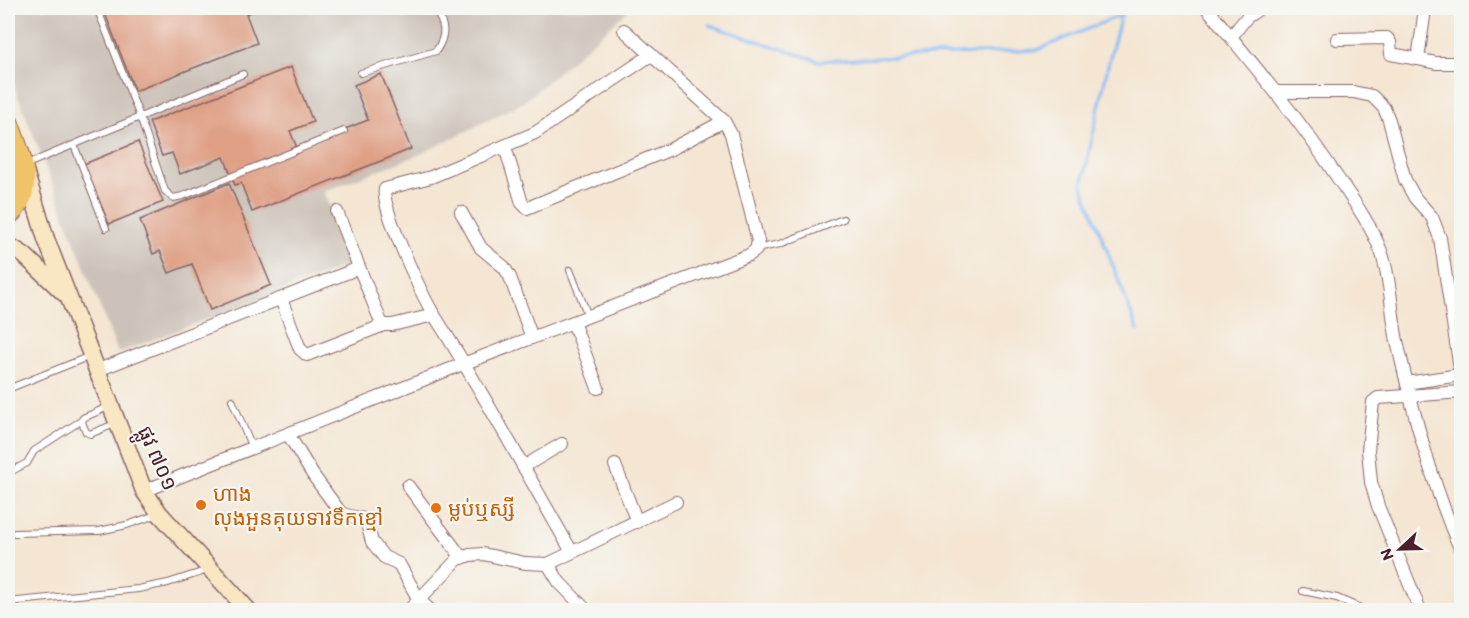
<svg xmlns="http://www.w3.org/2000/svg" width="1469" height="618" viewBox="0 0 1469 618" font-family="Itim,'Noto Sans Khmer',sans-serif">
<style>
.industrial{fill:#ccc2b9}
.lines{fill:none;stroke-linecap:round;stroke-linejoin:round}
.stream{stroke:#86bbf5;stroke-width:3}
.building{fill:#dfa086}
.lane-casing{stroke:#866566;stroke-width:8}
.street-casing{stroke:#866566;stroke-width:14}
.secondary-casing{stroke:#866566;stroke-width:19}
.highway-casing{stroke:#866566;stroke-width:23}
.lane{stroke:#fff;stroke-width:6}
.street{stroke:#fff;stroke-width:12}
.secondary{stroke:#f9e7c3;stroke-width:16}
.highway{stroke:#f0c369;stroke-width:21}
.food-dot{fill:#e8710a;stroke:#f6f6f2;stroke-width:2}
.labels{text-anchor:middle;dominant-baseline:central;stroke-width:4.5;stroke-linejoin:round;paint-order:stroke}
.street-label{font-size:21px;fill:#4a1f2b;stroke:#f6f6f2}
.food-label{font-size:21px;fill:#c56008;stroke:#f6f6f2;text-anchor:start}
</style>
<rect width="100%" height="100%" fill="#f6f6f2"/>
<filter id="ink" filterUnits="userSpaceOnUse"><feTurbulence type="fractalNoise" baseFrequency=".0167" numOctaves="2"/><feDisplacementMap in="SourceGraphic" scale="12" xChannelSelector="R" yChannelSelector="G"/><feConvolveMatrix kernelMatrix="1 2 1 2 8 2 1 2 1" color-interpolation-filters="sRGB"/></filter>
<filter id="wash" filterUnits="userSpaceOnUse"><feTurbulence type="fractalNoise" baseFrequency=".008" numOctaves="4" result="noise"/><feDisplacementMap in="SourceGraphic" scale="24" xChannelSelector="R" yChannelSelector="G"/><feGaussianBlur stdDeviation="1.35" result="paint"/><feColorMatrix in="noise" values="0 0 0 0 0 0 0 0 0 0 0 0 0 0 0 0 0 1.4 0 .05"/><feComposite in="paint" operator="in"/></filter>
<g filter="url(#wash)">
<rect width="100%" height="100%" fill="#f4e6d3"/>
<path class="industrial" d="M8 8H631L524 102 423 153 324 191 352 264 118 353 8 70Z"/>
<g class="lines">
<g class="stream">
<path d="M1121 15 1109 61 1082 185 1138 331"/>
<path d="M709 25 818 61 1037 50 1121 15 1130 8"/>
</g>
</g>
<g id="blocks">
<g class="building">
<path d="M103 8H255L256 10 246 14 257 43 135 91Z"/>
<path d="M291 67 313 122 290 131 297 148 368 120 354 85 381 74 411 149 252 212 241 183 235 185 224 157 180 174 172 153 162 156 149 122Z"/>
<path d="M138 142 163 202 109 224 84 164Z"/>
<path d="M229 183 271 285 210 310 192 264 169 273 160 251 153 254 140 220Z"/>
</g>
</g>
</g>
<g filter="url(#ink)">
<use href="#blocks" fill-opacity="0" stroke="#866566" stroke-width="1.5"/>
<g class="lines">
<g class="lane-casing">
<g id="lane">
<path d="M97 8 140 117 165 191 173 198 183 196 344 131"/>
<path d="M361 73 436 51C448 33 444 25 435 8"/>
<path d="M74 145 106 228"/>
<path d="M25 165 243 74"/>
<path d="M756 249 780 244 843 219"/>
<path d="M570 270 588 316"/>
<path d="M8 389 90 356"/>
<path d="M232 400 252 448"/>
<path d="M110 406 83 418 82 422 86 432 90 434 117 423"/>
<path d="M8 473 27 463 34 451 82 420"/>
<path d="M15 533 99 531 127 525 159 514"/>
<path d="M1303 591 1337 598 1365 610"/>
<path d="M8 602 138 589 168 583 208 570"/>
</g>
</g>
<g class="street-casing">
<g id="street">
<path d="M1207 8C1252 63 1298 117 1337 177 1353 200 1371 225 1381 251 1391 279 1391 312 1397 341 1413 413 1432 485 1462 553"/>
<path d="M1425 9 1418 59 1436 63H1462"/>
<path d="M1231 37 1247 17 1260 8"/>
<path d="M1337 39 1387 38 1390 42 1391 54 1418 59"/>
<path d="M1277 92H1353L1372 96 1384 108 1389 120 1405 180 1415 198 1432 217 1440 238 1460 369 1458 374 1453 376 1407 383"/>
<path d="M505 147 522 203 527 208 671 149 724 121"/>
<path d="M337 212 381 322 384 325"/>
<path d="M461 212 481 248 504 267 510 277 532 338"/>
<path d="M281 299 300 349 307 355 384 325H392L434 315"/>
<path d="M573 322 598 388"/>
<path d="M98 370 359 268"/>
<path d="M288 434 313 475 340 512C349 518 358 516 366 520L372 542 384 557 399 564 419 600 430 610"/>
<path d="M615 465 637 522"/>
<path d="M523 467 562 444"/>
<path d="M408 486 462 558"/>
<path d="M144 491 463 364 749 255 756 250 758 241 731 134 724 121 624 30"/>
<path d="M572 552C526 473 483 391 434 315 423 297 379 204 385 189L431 177 535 133 651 55"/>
<path d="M548 564 559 582 586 610"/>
<path d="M409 610 458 559 470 555 483 554 525 563 548 564 676 502"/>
<path d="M1420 610 1378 506 1371 482 1368 450 1373 402 1378 398 1462 392"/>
</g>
</g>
<g class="secondary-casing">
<g id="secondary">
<path d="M26 174 46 239 144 491 160 514 248 610"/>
<path d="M8 245 24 255 64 293"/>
</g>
</g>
<g class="highway-casing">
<path id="highway" d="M8 123C19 154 37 189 8 215"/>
</g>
<use href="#lane" class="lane"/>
<use href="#street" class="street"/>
<use href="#secondary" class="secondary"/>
<use href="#highway" class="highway"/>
</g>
</g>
<g class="food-dot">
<circle cx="201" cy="505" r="6"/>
<circle cx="436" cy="508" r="6"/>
</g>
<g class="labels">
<g class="street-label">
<text transform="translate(158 458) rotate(66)">ផ្លូវ ៧០១</text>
</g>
<g class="food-label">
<text x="213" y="493">ហាង<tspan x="213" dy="24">លុងអួនគុយទាវទឹកខ្មៅ</tspan></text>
<text x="448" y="508">ម្លប់ឬស្សី</text>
</g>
</g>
<rect width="1469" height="618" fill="none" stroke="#f6f6f2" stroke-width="30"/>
<g transform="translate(1400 549) rotate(248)" stroke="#f6f6f2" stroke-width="4.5" paint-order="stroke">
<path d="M0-4.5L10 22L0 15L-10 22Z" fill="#4a1f2b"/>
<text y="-9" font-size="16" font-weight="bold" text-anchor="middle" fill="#4a1f2b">N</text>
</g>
</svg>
